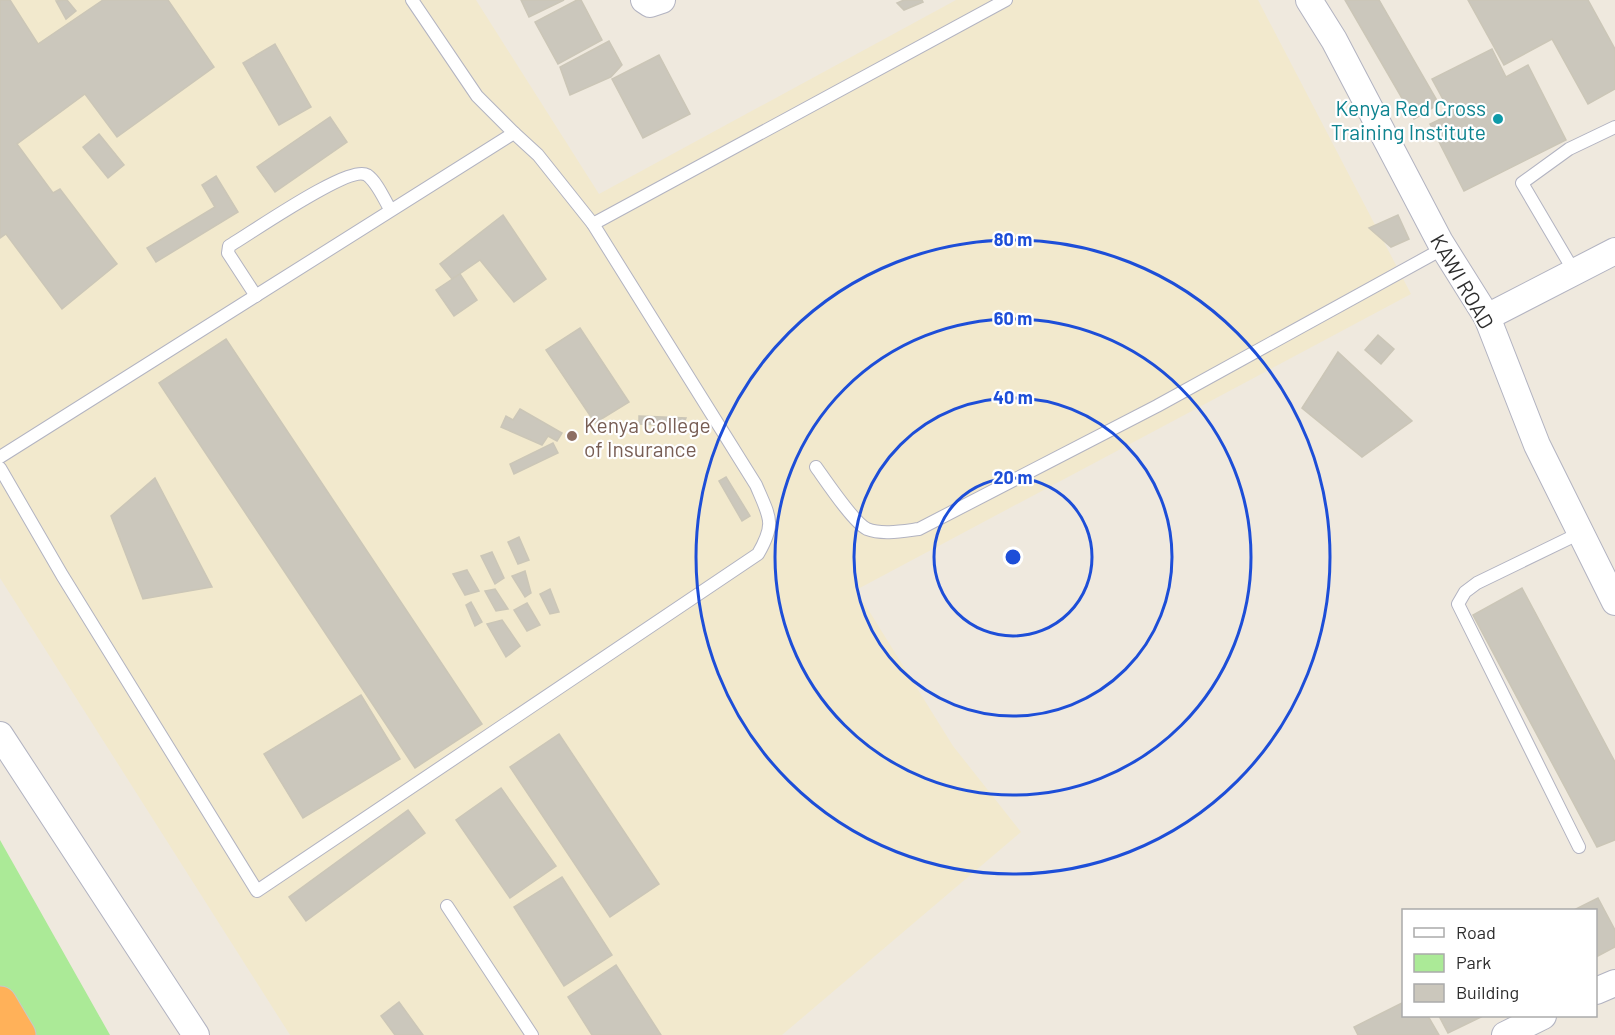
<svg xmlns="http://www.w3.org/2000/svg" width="1615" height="1035" viewBox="0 0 1615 1035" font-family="Barlow,sans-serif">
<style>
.education{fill:#f2e9cd}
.green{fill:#abea97}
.building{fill:#cbc7bc;stroke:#cbc6b7;stroke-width:1.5}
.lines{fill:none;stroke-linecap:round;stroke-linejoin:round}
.lane-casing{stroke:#b2b3c1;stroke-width:14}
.street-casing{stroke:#b2b3c1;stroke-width:28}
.highway-casing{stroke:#c8c8c8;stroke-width:35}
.lane{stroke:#fff;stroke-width:12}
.street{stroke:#fff;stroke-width:26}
.highway{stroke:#ffb159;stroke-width:33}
.ring{fill:none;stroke:#1d4ed8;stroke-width:3}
.culture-dot{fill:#0f9aa8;stroke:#fff;stroke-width:2}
.education-dot{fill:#8d6e63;stroke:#fff;stroke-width:2}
.labels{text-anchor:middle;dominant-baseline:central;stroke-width:4.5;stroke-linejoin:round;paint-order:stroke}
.culture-label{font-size:21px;fill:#0d838f;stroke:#fff;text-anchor:end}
.street-label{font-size:21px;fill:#2d2d2d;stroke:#fff}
.education-label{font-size:21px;fill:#785e54;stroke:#fff;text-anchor:start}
.centre{fill:#1d4ed8;stroke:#fff;stroke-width:3}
.ring-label{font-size:18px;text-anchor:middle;font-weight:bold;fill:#1d4ed8;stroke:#fff;stroke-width:4.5;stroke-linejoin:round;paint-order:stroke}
</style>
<rect width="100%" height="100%" fill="#efe9de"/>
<path class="education" d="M0 0H476L599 194 956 0H1258L1411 294 856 590 953 746 1021 832 782 1035H290L0 578Z"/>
<path class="green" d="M0 840 110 1035H0Z"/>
<g class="building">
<path d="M0 0H10L38 44 103 0H168L214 67 117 137 85 94 17 144 53 193 60 189 117 264 62 309 6 234 0 238Z"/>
<path d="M67 0 76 11 66 19 56 1Z"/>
<path d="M521 0H564L529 17Z"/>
<path d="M577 0H581L602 40 558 64 535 22Z"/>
<path d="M904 0H922L923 2 904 10 897 3Z"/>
<path d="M1345 0H1379L1439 104 1414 119Z"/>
<path d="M1468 0H1588L1615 49V89L1588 104 1552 39 1504 65Z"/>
<path d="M609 41 622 65 611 77 570 95 560 67Z"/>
<path d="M275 44 311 107 279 125 243 63Z"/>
<path d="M1492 49 1506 77 1528 65 1566 140 1464 191 1430 124 1451 114 1432 79Z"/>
<path d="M659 55 690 114 643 138 612 79Z"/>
<path d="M330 117 347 142 275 192 257 167Z"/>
<path d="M99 134 124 165 108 178 83 147Z"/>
<path d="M216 176 238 212 156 262 147 248 215 207 202 185Z"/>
<path d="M503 215 546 279 514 302 480 260 452 279 440 264Z"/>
<path d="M1398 215 1409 239 1391 247 1369 228Z"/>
<path d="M460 274 477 300 454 316 436 290Z"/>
<path d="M580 328 629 402 595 423 546 350Z"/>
<path d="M1378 335 1394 349 1381 364 1365 350Z"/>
<path d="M226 339 482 724 415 768 159 383Z"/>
<path d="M1338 352 1412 421 1362 457 1302 408Z"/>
<path d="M520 409 562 433 557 441 548 436 542 445 501 427 506 416 513 420Z"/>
<path d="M639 416 686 418 683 426 639 424Z"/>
<path d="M553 443 558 453 514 474 510 464Z"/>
<path d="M726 477 750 516 742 521 719 481Z"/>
<path d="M155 478 212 587 143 599 111 516Z"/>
<path d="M519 537 529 560 518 564 508 542Z"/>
<path d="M492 552 504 578 495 584 481 556Z"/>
<path d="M467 570 479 591 465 595 453 574Z"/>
<path d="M525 571 531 593 525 597 512 576Z"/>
<path d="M1522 588 1615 762V840L1597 847 1473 615Z"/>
<path d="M495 589 508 609 496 611 485 591Z"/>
<path d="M550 589 559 612 550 614 540 594Z"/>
<path d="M471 602 482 622 475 626 466 605Z"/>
<path d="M527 603 540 625 527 631 514 610Z"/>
<path d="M502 620 520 646 506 657 487 624Z"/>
<path d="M361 695 400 759 303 818 264 754Z"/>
<path d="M559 734 659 884 610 917 510 767Z"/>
<path d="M501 788 556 866 510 898 456 820Z"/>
<path d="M408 810 425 833 306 921 289 897Z"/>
<path d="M562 877 612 955 564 986 514 907Z"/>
<path d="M1598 898 1615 930V947L1596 957V910H1574Z"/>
<path d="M616 965 661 1035H592L568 997Z"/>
<path d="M399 1002 423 1035H395L381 1016Z"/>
<path d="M1404 1002V1016H1428L1439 1035H1358L1354 1027Z"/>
<path d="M1439 1016H1483L1448 1033Z"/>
</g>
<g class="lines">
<g class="lane-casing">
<g id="lane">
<path d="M412 0 477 96 514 133"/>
<path d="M593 224 1006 0"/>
<path d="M1575 273 1522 183 1569 149 1615 127"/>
<path d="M256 296 228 253 229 246C250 234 349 164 367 175 377 182 384 199 390 209"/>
<path d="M0 457 514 133 538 155 593 224 756 485C770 518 776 523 758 554L257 891 62 575 0 468"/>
<path d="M816 467C826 481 854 523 867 529 882 535 903 531 919 529L1157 406 1444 248"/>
<path d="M1579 847 1458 604 1465 592 1477 583 1580 533"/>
<path d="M447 906 532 1035"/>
</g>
</g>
<g class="street-casing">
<g id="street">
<path d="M644 0 650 4 662 0"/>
<path d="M1309 0 1334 40 1440 242 1487 317 1537 445 1615 602"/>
<path d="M1487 317 1615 251"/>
<path d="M0 735 196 1035"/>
<path d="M1596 991 1615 983"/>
<path d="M1505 1035 1543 1016"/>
</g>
</g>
<g class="highway-casing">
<path id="highway" d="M0 1003 19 1035"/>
</g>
<use href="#lane" class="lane"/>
<use href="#street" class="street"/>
<use href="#highway" class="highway"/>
</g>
<g class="ring">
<circle cx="1013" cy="557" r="79"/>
<circle cx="1013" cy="557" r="159"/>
<circle cx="1013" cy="557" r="238"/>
<circle cx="1013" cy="557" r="317"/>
</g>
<circle class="culture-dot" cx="1498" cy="119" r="6"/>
<circle class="education-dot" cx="572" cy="436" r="6"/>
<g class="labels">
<g class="culture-label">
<text x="1486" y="107">Kenya Red Cross<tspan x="1486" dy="24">Training Institute</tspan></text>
</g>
<g class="street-label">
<text transform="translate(1463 281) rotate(60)">KAWI ROAD</text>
</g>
<g class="education-label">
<text x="584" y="424">Kenya College<tspan x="584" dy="24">of Insurance</tspan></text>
</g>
</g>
<circle cx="1013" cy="557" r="9" class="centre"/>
<g class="ring-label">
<text x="1013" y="246">80 m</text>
<text x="1013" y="325">60 m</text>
<text x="1013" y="404">40 m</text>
<text x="1013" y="484">20 m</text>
</g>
<rect x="1402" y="909" width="195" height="108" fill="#ffffff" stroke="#ababab" stroke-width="1.5"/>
<rect x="1414" y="928" width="30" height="9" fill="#ffffff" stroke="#ababab" stroke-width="1.5"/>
<text x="1456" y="939" font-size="18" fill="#2d2d2d">Road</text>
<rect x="1414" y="954" width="30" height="18" fill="#abea97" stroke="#ababab" stroke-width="1.5"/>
<text x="1456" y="969" font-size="18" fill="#2d2d2d">Park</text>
<rect x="1414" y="984" width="30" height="18" fill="#cbc7bc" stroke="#ababab" stroke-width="1.5"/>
<text x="1456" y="999" font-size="18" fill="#2d2d2d">Building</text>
</svg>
